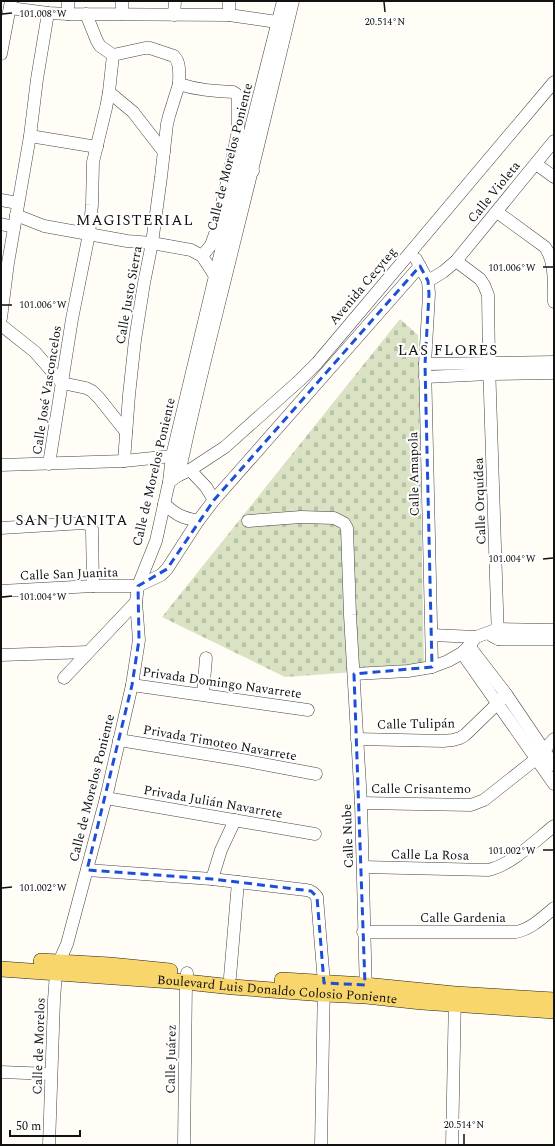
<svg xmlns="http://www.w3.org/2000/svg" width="555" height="1146" viewBox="0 0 555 1146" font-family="Spectral,serif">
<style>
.cemetery{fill:url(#cemetery-stones)}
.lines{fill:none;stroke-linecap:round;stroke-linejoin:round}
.minor-casing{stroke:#444;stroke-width:13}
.major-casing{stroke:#222;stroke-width:16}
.minor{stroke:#fff;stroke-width:12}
.major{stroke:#f9d66b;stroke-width:15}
.marked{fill:none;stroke:#1d4ed8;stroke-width:3;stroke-dasharray:8 5;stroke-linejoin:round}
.ticks{fill:none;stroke:#111;stroke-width:1.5}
.labels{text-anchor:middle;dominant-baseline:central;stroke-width:4;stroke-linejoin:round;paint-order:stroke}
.street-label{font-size:13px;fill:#111;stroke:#fff}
.quarter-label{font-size:15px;letter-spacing:1px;fill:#111;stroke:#fff}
.ticks-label{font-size:10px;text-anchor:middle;fill:#111;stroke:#fff;stroke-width:4;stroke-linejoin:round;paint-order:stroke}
</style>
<defs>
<pattern id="cemetery-stones" width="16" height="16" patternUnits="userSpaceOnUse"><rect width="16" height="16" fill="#d9e3c4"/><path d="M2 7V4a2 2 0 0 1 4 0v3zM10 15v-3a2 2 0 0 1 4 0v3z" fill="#b9c2a7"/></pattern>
</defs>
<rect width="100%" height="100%" fill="#fffdf5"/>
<path class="cemetery" d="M400 319 418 335 424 667 285 677 162 617Z"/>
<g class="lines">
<g class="minor-casing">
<g id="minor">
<path d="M10 8 48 13 68 14 229 15 284 23"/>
<path d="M68 14V1"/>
<path d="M86 14 97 41 100 46 113 55"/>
<path d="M122 14V1"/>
<path d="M174 15 175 1"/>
<path d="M229 15V1"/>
<path d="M1 54 11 1"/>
<path d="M109 92 133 112 164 152"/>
<path d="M30 136 97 147"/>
<path d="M536 164 554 177"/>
<path d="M1 200 18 203"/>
<path d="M497 212 545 247C555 261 554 284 554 302"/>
<path d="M16 215 44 226 127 241 152 243 191 250 202 256 215 276"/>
<path d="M1 224 14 227"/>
<path d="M202 256 211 245 215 234 231 165"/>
<path d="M416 259 428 281 429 294 425 364 432 667"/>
<path d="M456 261 480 279 484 285 488 295 489 363 498 639"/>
<path d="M428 281 443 272 456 261 554 141"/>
<path d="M1 318 8 263 30 136 37 79 48 13"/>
<path d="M1 325 35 352 62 383 86 388 92 391 99 398 126 432"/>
<path d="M425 364 554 362"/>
<path d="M425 377 490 374 554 373"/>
<path d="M124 461 129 395 135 340 144 283 152 243 161 177 167 124 169 116 179 84C197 90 214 91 233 92L236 94 238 98V131L231 165 253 171"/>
<path d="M49 464 72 319 89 234 92 205 93 162 106 108 109 92 113 55 145 48H150L174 56C181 63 179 75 179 84"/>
<path d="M1 465 124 461 172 456"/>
<path d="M190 470 206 487 214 500"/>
<path d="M179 475C194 400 214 325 232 251 253 168 273 84 293 1"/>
<path d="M169 482 179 475 190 470 225 447 300 380 317 363 554 82"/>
<path d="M164 504C177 515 180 517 198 521"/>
<path d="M248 521 301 517 334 518 344 523 347 528 350 615 361 803 366 994"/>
<path d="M1 528 84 523 90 525 92 529 93 586"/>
<path d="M1 591 93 586H138L161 575 167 569 198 521 214 500 420 266"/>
<path d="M432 635 476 637"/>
<path d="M492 636 498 639H554"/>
<path d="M469 646 506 694 554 765"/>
<path d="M462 653 554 784"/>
<path d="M1 655 88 652"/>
<path d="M354 674 408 671 432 667 448 661 462 653 469 646 476 637 498 629 554 630"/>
<path d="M64 678 136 602"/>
<path d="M132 685 308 710"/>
<path d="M203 694 206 658"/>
<path d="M357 739 443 741 453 740 460 738 465 735 498 703 506 694"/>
<path d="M119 740 242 760 316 774"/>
<path d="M106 798 315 834"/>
<path d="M361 803 471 805 484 800 536 759 554 739"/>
<path d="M363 867 488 870C510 866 536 840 554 826"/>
<path d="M87 870 212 879 306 890C312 891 314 893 317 897L324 983 321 1145"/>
<path d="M212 879 221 850 235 820"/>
<path d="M363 932H516C531 929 542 918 554 908"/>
<path d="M230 977 238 882"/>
<path d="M1 1072 51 1074"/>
<path d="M49 1145 54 1000 56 973 59 962 67 944 106 798 132 685 139 640 136 602 138 586 156 541 169 482 172 456 241 167 283 1"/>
<path d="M184 1145 186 982 187 973"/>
<path d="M452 1145 455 996"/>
</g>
</g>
<g class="major-casing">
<g id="major">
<path d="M41 961 110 965 170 971"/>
<path id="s1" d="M1 969 186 982 233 987 324 994 366 996 422 1002 554 1011"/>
<path d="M282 980 365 985 455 994 554 1000"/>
</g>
</g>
<use href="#minor" class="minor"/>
<use href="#major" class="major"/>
</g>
<path class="marked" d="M420 266 428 281 429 294 425 364 432 667 354 674 365 985 324 983 317 897 311 891 212 879 87 870 132 685 139 640 138 586 167 569 214 500Z"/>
<path class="ticks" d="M384 2 385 12M2 14 12 13M543 267H553M2 305H12M543 559 553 558M2 597 12 596M543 850H553M2 888 12 887M464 1134V1144"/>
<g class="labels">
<g class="street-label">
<text transform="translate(230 157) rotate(-76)">Calle de Morelos Poniente</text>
<text transform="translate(494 192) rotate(-51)">Calle Violeta</text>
<text transform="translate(363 286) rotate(-50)">Avenida Cecyteg</text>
<text transform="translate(129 295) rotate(-80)">Calle Justo Sierra</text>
<text transform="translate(47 390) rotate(-81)">Calle José Vasconcelos</text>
<text transform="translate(154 472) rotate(-77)">Calle de Morelos Poniente</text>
<text transform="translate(414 474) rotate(-91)">Calle Amapola</text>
<text transform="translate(480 501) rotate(-92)">Calle Orquídea</text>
<text transform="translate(69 574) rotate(-2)">Calle San Juanita</text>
<text transform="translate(222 683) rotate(8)">Privada Domingo Navarrete</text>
<text transform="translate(416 724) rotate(-1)">Calle Tulipán</text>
<text transform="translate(220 743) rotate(10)">Privada Timoteo Navarrete</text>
<text transform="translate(92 788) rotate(-76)">Calle de Morelos Poniente</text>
<text x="421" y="789">Calle Crisantemo</text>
<text transform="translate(213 802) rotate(10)">Privada Julián Navarrete</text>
<text transform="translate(348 836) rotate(-92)">Calle Nube</text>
<text transform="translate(430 855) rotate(1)">Calle La Rosa</text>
<text x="463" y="918">Calle Gardenia</text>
<text stroke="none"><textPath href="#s1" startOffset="277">Boulevard Luis Donaldo Colosio Poniente</textPath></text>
<text transform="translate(39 1046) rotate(-88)">Calle de Morelos</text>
<text transform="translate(171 1059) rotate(-89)">Calle Juárez</text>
</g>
<g class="quarter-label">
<text x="135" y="220">MAGISTERIAL</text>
<text x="448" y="350">LAS FLORES</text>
<text x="72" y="520">SAN JUANITA</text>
</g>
</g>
<g class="ticks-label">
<text x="43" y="17">101.008°W</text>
<text x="385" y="25">20.514°N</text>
<text x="512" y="271">101.006°W</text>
<text x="43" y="308">101.006°W</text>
<text x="512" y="562">101.004°W</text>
<text x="43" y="600">101.004°W</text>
<text x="512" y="854">101.002°W</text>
<text x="43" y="891">101.002°W</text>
<text x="464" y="1128">20.514°N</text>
</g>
<rect width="555" height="1146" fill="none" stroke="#111111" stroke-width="4"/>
<path d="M10 1130v6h70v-6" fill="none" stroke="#111111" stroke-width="2"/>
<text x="16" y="1130" font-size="12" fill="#111111" stroke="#ffffff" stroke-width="3" paint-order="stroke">50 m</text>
</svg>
